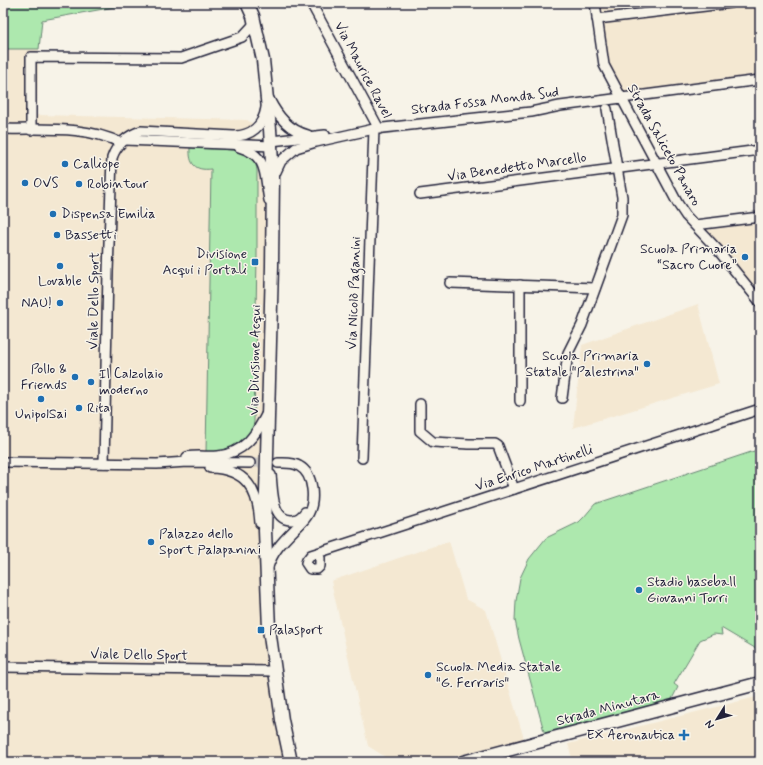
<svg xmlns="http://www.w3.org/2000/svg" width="763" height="765" viewBox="0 0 763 765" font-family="Mynerve,sans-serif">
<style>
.built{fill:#f4e8d2}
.green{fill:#ade8ae;stroke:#688574}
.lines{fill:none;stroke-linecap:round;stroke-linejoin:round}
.minor-tunnel{stroke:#ccc9c5;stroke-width:9;stroke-dasharray:9 4.5;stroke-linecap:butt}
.minor-casing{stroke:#22223b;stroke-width:12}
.secondary-casing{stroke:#22223b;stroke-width:15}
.minor{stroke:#f7f3e8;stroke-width:9}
.secondary{stroke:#f7f3e8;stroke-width:12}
.poi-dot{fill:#1f6fb2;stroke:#f7f3e8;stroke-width:1.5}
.labels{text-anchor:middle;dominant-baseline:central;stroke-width:3;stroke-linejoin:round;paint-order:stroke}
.street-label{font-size:14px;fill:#22223b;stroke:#f7f3e8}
.poi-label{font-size:14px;fill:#22223b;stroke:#f7f3e8;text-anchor:start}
</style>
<rect width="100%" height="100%" fill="#f7f3e8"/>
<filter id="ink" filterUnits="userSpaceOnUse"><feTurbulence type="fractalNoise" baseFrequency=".025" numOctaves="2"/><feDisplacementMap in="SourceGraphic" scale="8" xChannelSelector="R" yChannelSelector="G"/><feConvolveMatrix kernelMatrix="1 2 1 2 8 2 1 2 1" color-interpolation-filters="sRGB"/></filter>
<g filter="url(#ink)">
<g class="built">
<path d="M600 3H760V74L624 92 608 64Z"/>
<path d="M3 49H39L37 115 247 120 255 125 256 163 266 208 261 486V599L270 678 286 762H3Z"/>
<path d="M760 223V284L753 285 706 230Z"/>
<path d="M698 304 719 384 573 428 582 345Z"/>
<path d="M449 541 466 599 486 610 524 739 433 762H381L384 756 368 746 331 581Z"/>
<path d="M760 696V762H573L568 744Z"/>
</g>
<g class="green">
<path d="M3 3H137L42 20 39 49H3Z"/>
<path d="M190 148C204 149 237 148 248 154 254 157 256 164 257 170V257L254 422 252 431 249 436 237 446 224 452 206 453 211 169C195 171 189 164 190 148Z"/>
<path d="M760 449V651L721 628 722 635 714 634 700 640 674 684 678 687 669 705 545 735 519 639 515 620 516 601 520 578 529 559 546 538 579 522 584 517 595 504Z"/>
</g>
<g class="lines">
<path class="minor-tunnel" d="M250 463H273"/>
<g class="minor-casing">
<g id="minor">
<path d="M311 3 379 129"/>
<path d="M595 3 604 65 678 204 686 216 717 249 760 302"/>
<path d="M597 19 731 3"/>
<path d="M269 99C278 117 289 130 308 135"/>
<path d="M3 129C42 130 85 125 121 143"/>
<path d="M31 130V57L181 58 242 37 255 23"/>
<path d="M125 140 271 146"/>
<path d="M271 141 325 135"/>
<path d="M239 147C269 156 264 175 269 200"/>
<path d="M273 178 281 161 296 148 316 142 374 129 531 112 560 106 760 80"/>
<path d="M420 194 760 150"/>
<path d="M695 225 760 217"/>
<path d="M450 283 595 288"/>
<path d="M562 398 568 353 582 325 622 215V197L607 109"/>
<path d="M520 401V285"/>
<path d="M420 404V431L433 442 469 444H495L498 446 514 489"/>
<path d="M187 457C197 455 208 457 218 456 244 453 256 435 267 413"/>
<path d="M362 458 374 129"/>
<path d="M3 462 157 464 187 462 250 463"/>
<path d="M104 463 108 272 112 158C116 145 128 135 141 131L234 136C251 136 263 126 266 108"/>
<path d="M210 468C247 469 258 490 260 523"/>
<path d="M271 475C273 489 271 521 292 520 298 520 302 516 305 512"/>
<path d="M318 554 320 558V566L317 569H310L306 563 307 560 311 555 760 409"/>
<path d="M268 567C273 551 283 541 294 530 299 525 304 521 307 516 316 502 314 474 299 466 293 462 285 463 278 463"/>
<path d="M3 667 274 671"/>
</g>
</g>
<g class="secondary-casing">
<g id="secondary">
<path d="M247 3 253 16 263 60 270 129 273 179 272 266 265 531 269 629 282 720 291 762"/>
<path d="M463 762 760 683"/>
</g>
</g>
<use href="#minor" class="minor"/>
<use href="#secondary" class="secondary"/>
</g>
</g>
<g class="poi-dot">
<circle cx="65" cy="164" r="4"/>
<circle cx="25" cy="183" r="4"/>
<circle cx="79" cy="184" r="4"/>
<circle cx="53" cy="214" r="4"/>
<circle cx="57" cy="235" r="4"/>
<circle cx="745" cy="257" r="4"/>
<rect x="251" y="258" width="8" height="8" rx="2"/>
<circle cx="60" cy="266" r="4"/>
<circle cx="60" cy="303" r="4"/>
<circle cx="647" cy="364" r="4"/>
<circle cx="75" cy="377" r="4"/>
<circle cx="91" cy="382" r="4"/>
<circle cx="41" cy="399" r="4"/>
<circle cx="79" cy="408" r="4"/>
<circle cx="151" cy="542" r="4"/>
<circle cx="639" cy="590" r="4"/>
<rect x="257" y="626" width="8" height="8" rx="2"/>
<circle cx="428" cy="675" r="4"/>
<path d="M682 729h4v4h4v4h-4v4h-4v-4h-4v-4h4z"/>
</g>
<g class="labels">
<g class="street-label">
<text transform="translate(363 70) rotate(62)">Via Maurice Ravel</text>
<text transform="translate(485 101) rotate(-7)">Strada Fossa Monda Sud</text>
<text transform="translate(664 145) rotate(61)">Strada Saliceto Panaro</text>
<text transform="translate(517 167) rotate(-8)">Via Benedetto Marcello</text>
<text transform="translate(354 293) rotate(-88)">Via Nicolò Paganini</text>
<text transform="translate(94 301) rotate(-89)">Viale Dello Sport</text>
<text transform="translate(255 360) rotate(-89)">Via Divisione Acqui</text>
<text transform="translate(534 468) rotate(-18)">Via Enrico Martinelli</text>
<text transform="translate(139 655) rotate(1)">Viale Dello Sport</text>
<text transform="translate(608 708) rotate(-15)">Strada Minutara</text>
</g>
<g class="poi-label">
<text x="73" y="164">Calliope</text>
<text x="33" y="183">OVS</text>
<text x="87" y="184">Robintour</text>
<text x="61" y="214">Dispensa Emilia</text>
<text x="65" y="235">Bassetti</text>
<text x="737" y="249" text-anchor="end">Scuola Primaria<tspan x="737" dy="16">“Sacro Cuore”</tspan></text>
<text x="247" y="254" text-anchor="end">Divisione<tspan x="247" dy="16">Acqui i Portali</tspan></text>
<text x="60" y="281" text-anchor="middle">Lovable</text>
<text x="52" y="303" text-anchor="end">NAU!</text>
<text x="639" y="356" text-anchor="end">Scuola Primaria<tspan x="639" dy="16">Statale "Palestrina"</tspan></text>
<text x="67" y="369" text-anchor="end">Pollo &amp;<tspan x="67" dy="16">Friends</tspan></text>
<text x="99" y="374">Il Calzolaio<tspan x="99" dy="16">moderno</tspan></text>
<text x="87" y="408">Rita</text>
<text x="41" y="414" text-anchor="middle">UnipolSai</text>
<text x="159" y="534">Palazzo dello<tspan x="159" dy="16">Sport Palapanini</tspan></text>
<text x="647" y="582">Stadio baseball<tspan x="647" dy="16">Giovanni Torri</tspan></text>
<text x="269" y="630">Palasport</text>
<text x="436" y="667">Scuola Media Statale<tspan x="436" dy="16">"G. Ferraris"</tspan></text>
<text x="675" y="735" text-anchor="end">EX Aeronautica</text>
</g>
</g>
<rect width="763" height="765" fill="none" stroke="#f7f3e8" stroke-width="16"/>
<rect x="8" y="8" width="747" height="749" fill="none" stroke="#22223b" stroke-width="1.5" filter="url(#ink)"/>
<g transform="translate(717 719) rotate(233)" stroke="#f7f3e8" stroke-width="3" paint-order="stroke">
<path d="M0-3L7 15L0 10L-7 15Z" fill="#22223b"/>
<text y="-6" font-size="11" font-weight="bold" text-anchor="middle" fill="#22223b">N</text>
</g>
</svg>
